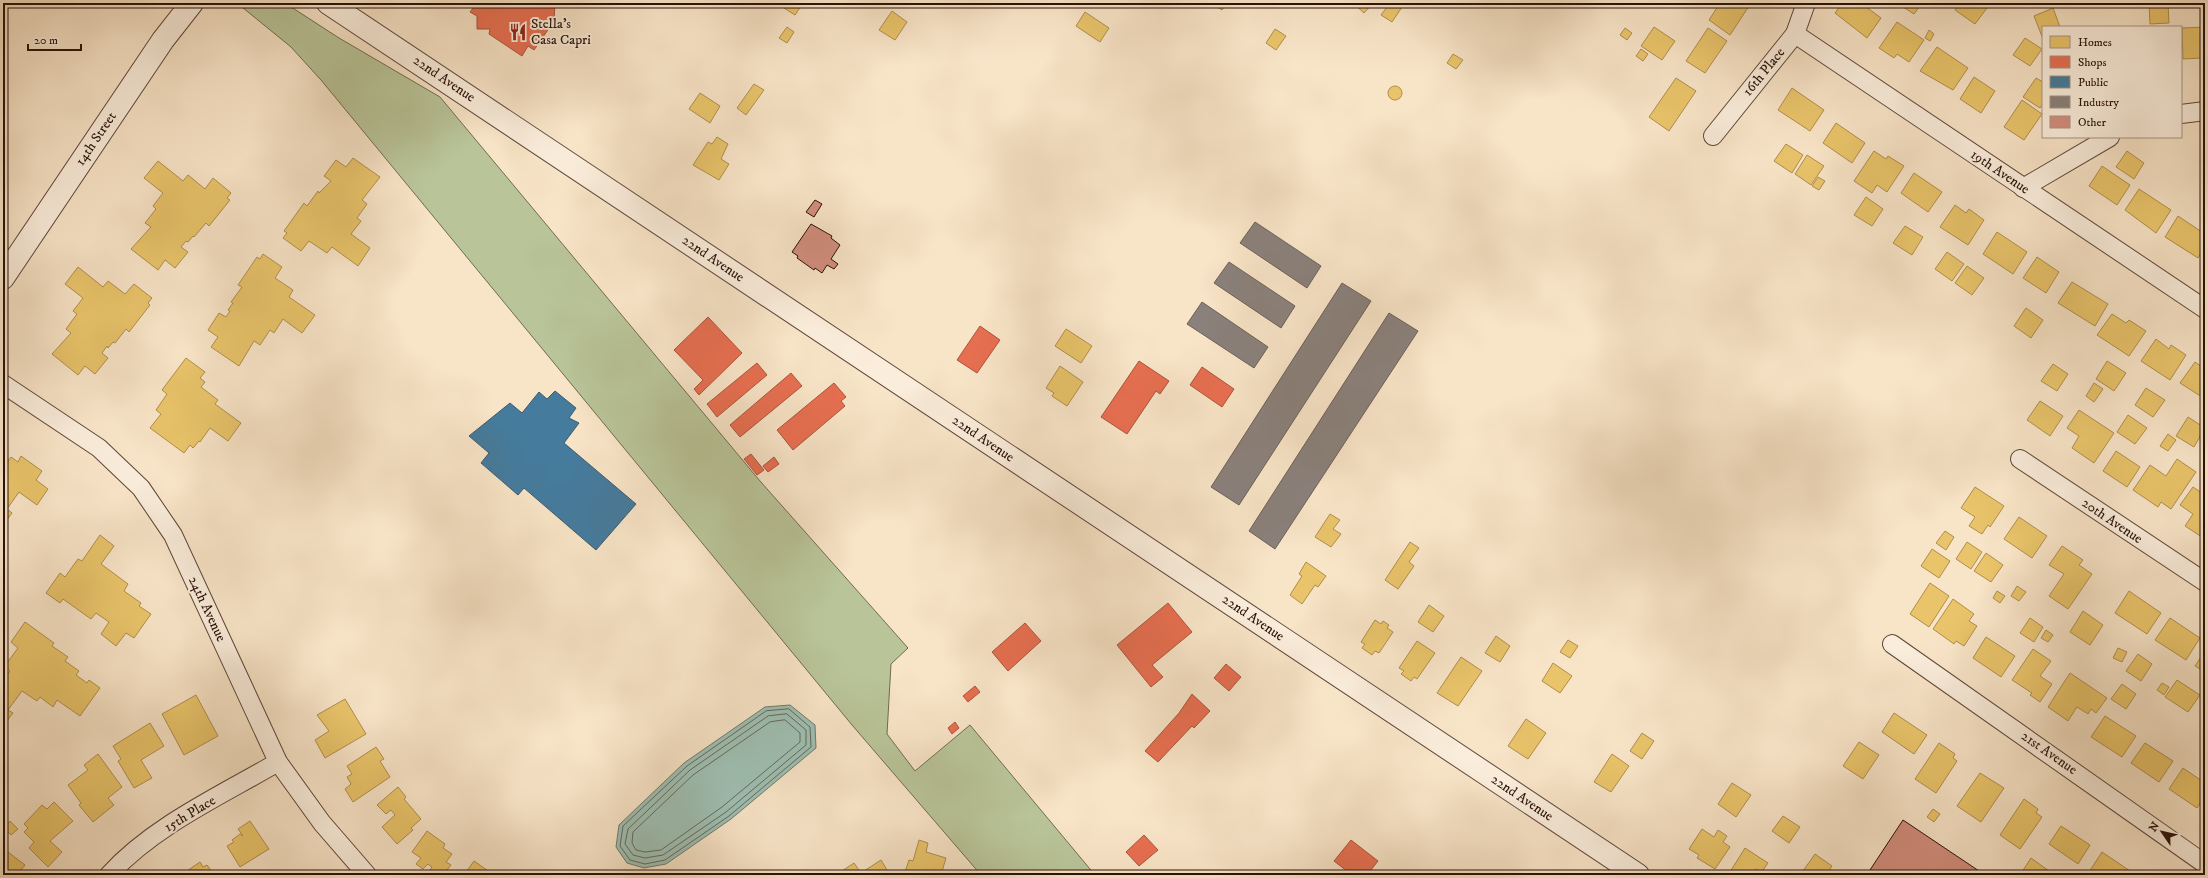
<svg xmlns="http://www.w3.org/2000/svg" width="2208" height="878" viewBox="0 0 2208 878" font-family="'IM FELL DW Pica',serif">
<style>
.green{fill:#b9c599;stroke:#716b50}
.water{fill:#9ebfb2;stroke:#6f796e}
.homes{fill:#e9c46a;stroke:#af8e4d}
.shops{fill:#e76f51;stroke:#ae533b}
.public{fill:#457b9d;stroke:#3d5b70}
.industry{fill:#8a817c;stroke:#6d5f59}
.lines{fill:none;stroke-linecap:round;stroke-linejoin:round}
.shore{stroke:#64685d;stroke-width:1}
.building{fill:#d28e7e;stroke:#291108}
.minor-casing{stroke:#5d4638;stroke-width:20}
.tertiary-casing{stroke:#5d4638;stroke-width:24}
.minor{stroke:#faeddb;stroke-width:18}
.tertiary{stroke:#faeddb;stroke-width:22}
.labels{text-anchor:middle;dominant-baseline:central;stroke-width:4;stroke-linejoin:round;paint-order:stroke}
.poi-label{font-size:14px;fill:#291108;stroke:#faeddb;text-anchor:start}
.street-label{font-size:14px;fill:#291108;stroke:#faeddb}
</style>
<rect width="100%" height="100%" fill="#f8e4c7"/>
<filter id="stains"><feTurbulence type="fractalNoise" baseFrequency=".005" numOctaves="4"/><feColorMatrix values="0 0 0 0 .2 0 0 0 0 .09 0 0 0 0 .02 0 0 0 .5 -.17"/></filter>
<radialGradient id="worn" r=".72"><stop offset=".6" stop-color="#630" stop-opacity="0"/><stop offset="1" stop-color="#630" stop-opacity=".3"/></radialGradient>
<path class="green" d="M237 3H285L339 38 440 97 760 481 908 648 891 664 887 734 915 771 970 725 1095 875H981L852 725 321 80 291 47Z"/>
<path class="water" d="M790 705 815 725 816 748 731 819 666 864 644 868 627 863 616 847 619 825 684 763 765 707Z"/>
<g class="homes">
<path d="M787 3H803L795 15 784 8Z"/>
<path d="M1211 3H1227L1222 10Z"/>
<path d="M1353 3H1373L1364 13Z"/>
<path d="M1390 3H1395L1402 7 1392 22 1381 15Z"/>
<path d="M1720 3H1751L1730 35 1709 20Z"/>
<path d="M1842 3H1861L1881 18 1867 38 1835 13Z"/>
<path d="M1886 3H1897L1894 8Z"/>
<path d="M1901 3H1922L1914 14 1900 5Z"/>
<path d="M1960 3H1980L1987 8 1975 24 1955 10Z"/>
<path d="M2149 3H2168L2169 23 2150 24Z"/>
<path d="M2175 3H2195V6L2175 7Z"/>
<path d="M2053 8 2060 27H2043V39L2034 16Z"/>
<path d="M892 11 907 22 895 40 879 30Z"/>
<path d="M1085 12 1109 28 1100 42 1076 26Z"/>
<path d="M1897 22 1924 40 1909 62 1897 54 1894 58 1879 48Z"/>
<path d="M787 27 794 32 787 43 779 38Z"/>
<path d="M1654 27 1675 41 1662 60 1641 46Z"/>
<path d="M2205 27V53L2202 54V58L2183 59 2182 28Z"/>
<path d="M1625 28 1632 33 1627 40 1620 35Z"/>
<path d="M1708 28 1727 41 1705 73 1686 61Z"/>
<path d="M1275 29 1286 36 1276 50 1266 43Z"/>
<path d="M1929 30 1934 34 1930 41 1925 38Z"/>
<path d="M2025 38 2042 49 2030 66 2013 55Z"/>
<path d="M1937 47 1968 68 1953 90 1920 71Z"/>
<path d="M1641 49 1648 54 1643 61 1636 56Z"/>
<path d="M1453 54 1463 60 1456 69 1447 63Z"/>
<path d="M1974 77 1995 91 1981 113 1960 99Z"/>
<path d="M1676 78 1696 91 1669 131 1649 117Z"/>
<path d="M2036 78 2043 82V104L2040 108 2023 97Z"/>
<path d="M754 84 764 90 746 115 737 108Z"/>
<circle cx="1395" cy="93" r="7"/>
<path d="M1792 88 1824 110 1810 131 1778 110Z"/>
<path d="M700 93 720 106 710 123 689 109Z"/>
<path d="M2022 100 2042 114 2024 140 2004 127Z"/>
<path d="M1836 123 1865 143 1852 163 1823 143Z"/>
<path d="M717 137 728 144 721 159 729 164 719 180 693 165 708 142 712 144Z"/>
<path d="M1786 144 1803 155 1792 173 1774 161Z"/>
<path d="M1874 151 1886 159 1888 156 1904 166 1887 192 1877 185 1872 193 1854 181Z"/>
<path d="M2127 151 2144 163 2134 179 2116 167Z"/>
<path d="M1807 155 1824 166 1811 185 1795 174Z"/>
<path d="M353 158 380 177 362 200 367 204 357 218 361 221 351 234 370 248 358 266 332 247 327 253 309 241 301 251 283 238 287 233 284 231 304 203 307 206 318 191 319 193 331 181 324 176 336 160 346 167Z"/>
<path d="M158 161 183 181 188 175 205 189 213 178 231 193 227 198 230 200 209 226 206 223 194 237 193 236 188 242 186 241 181 247 188 252 175 268 165 260 158 270 131 249 151 227 145 223 156 209 153 206 163 193 144 178Z"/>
<path d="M2102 166 2130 185 2117 205 2089 186Z"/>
<path d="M1914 173 1942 192 1928 212 1901 193Z"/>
<path d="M1818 177 1825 181 1819 190 1812 186Z"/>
<path d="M2139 189 2171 210 2156 233 2125 210Z"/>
<path d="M1866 197 1883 209 1872 226 1854 215Z"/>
<path d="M1955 205 1966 213 1969 209 1984 220 1968 245 1940 227Z"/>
<path d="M2178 216 2205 234V247L2198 258 2165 237Z"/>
<path d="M1905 226 1923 237 1912 255 1893 243Z"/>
<path d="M1997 232 2027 252 2013 274 1983 254Z"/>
<path d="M1947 252 1964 264 1952 281 1935 269Z"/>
<path d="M263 254 282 267 275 278 293 290 289 297 315 315 302 333 283 319 274 333 270 330 260 345 254 341 239 366 211 347 218 337 208 330 219 313 226 317 230 311 228 310 233 303 231 302 242 287 238 285 257 257 260 259Z"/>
<path d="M2037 257 2059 272 2046 293 2023 278Z"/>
<path d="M1967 266 1984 278 1972 295 1955 283Z"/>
<path d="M78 267 103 287 108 281 125 294 134 284 152 298 148 303 150 305 129 332 126 329 115 343 113 342 108 348 107 346 102 353 108 358 95 374 85 366 78 375 52 354 71 333 66 329 77 314 73 311 83 298 65 284Z"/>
<path d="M2072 282 2108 304 2095 326 2058 303Z"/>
<path d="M2026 308 2043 320 2031 338 2014 326Z"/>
<path d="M2112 314 2126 323 2129 320 2146 331 2129 356 2097 335Z"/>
<path d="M1066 329 1092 346 1081 363 1055 346Z"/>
<path d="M2156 339 2169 349 2171 345 2186 355 2170 380 2141 361Z"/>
<path d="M186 358 205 372 200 378 205 382 201 387 218 400 215 404 241 423 228 441 210 428 200 442 199 441 193 448 190 445 184 453 150 428 161 414 156 410 167 394 162 390Z"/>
<path d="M2107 361 2126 373 2114 391 2096 379Z"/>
<path d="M2195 362 2205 369V399L2180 383Z"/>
<path d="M2053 364 2068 374 2057 391 2041 381Z"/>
<path d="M1060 366 1083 382 1067 406 1052 396 1054 393 1046 388Z"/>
<path d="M2094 383 2103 389 2094 402 2086 396Z"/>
<path d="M2146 388 2165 400 2153 417 2135 405Z"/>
<path d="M2040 401 2063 416 2050 436 2027 420Z"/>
<path d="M2079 410 2114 433 2094 463 2072 448 2079 436 2067 428Z"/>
<path d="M2128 415 2147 428 2135 444 2117 432Z"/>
<path d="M2188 417 2205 428 2194 447 2176 436Z"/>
<path d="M2168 434 2176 440 2168 451 2160 446Z"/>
<path d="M2116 451 2140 467 2127 487 2103 471Z"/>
<path d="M21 456 42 471 36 480 48 489 37 505 19 492 7 509 12 513 3 525V468L11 457 18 462Z"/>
<path d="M2177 459 2196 472 2171 509 2161 502 2158 507 2133 490 2150 465 2166 476Z"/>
<path d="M1975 487 2004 506 1990 527 1988 525 1982 534 1969 526 1975 517 1961 508Z"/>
<path d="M2193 487 2205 495V539L2185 526 2193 514 2180 505Z"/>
<path d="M1330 514 1340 520 1333 529 1341 534 1331 547 1315 537Z"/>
<path d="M2019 517 2047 536 2032 558 2004 539Z"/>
<path d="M1945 531 1954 537 1946 550 1936 543Z"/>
<path d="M100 535 114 546 101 564 128 584 124 591 141 603 139 606 151 614 134 638 126 633 116 646 101 634 109 622 96 613 91 619 63 599 60 603 46 593 60 573 65 577 78 559 82 561Z"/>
<path d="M1410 542 1419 548 1409 562 1414 566 1398 589 1385 580Z"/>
<path d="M1967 542 1982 552 1971 569 1956 559Z"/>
<path d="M2062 546 2083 560 2079 565 2092 574 2068 609 2049 596 2064 574 2049 565Z"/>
<path d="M1932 549 1950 561 1939 578 1921 566Z"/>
<path d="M1986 553 2003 565 1991 582 1974 571Z"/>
<path d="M1306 562 1326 576 1318 587 1315 585 1302 604 1290 595 1302 576 1299 574Z"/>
<path d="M1930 583 1949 596 1929 627 1910 614Z"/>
<path d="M2017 586 2026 592 2019 601 2011 596Z"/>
<path d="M1997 591 2005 596 2000 603 1993 598Z"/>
<path d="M2129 591 2161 613 2147 634 2115 613Z"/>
<path d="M1953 599 1974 614 1969 621 1977 626 1964 646 1956 641 1954 644 1933 629Z"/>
<path d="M1429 605 1444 616 1433 632 1418 622Z"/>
<path d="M2083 611 2103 625 2090 645 2070 632Z"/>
<path d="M2030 618 2043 627 2034 642 2020 633Z"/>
<path d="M2170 618 2200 638 2186 660 2155 640Z"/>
<path d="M1375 620 1381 624 1383 621 1389 625 1387 628 1393 632 1379 653 1375 651 1372 655 1362 648 1365 644 1361 642Z"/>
<path d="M25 622 54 643 52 646 68 657 65 661 79 671 76 675 87 683 89 680 100 688 80 716 57 700 53 707 40 697 37 701 22 691 8 710 13 713 3 726V680L10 671 4 667 18 648 11 642Z"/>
<path d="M2046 630 2053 635 2048 642 2041 638Z"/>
<path d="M1496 636 1510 646 1500 662 1485 653Z"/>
<path d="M1986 637 2015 656 2001 677 1973 658Z"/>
<path d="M1568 640 1578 646 1570 658 1560 652Z"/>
<path d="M1417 641 1435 653 1417 679 1414 677 1411 681 1401 674 1404 671 1399 668Z"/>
<path d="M2118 648 2127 652 2122 662 2113 658Z"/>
<path d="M2033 649 2051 661 2040 676 2052 684 2040 702 2030 695 2032 693 2012 680Z"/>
<path d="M2205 651V672L2195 666Z"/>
<path d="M2138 654 2152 664 2141 681 2126 671Z"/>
<path d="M1461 657 1482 671 1458 706 1437 693Z"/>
<path d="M1553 663 1572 676 1560 693 1542 681Z"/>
<path d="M2070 673 2107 698 2096 713 2091 709 2088 714 2077 707 2068 721 2048 707Z"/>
<path d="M2177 680 2200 695 2188 712 2165 697Z"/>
<path d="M2162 683 2169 687 2164 695 2157 690Z"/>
<path d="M2122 684 2136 694 2126 709 2111 699Z"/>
<path d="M196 695 218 736 184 755 162 714Z"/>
<path d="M345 699 366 734 325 758 315 740 329 731 317 715Z"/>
<path d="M1894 713 1927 735 1914 754 1882 732Z"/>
<path d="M2105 716 2136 736 2122 757 2091 737Z"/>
<path d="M1526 719 1546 733 1528 759 1508 746Z"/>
<path d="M150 723 164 746 141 760 152 778 134 788 118 761 121 759 113 746Z"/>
<path d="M1642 733 1654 741 1642 759 1630 751Z"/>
<path d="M1859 742 1879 755 1863 779 1843 766Z"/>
<path d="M1939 743 1955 754 1953 758 1957 761 1936 793 1915 779Z"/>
<path d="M2145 743 2173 761 2159 782 2131 763Z"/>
<path d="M376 747 384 759 380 761 390 777 353 802 345 789 351 784 347 777 352 774 347 766Z"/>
<path d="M98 754 122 787 108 798 114 805 93 822 79 805 81 803 68 785 88 770 84 765Z"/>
<path d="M1612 754 1629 766 1611 792 1594 782Z"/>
<path d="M2183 768 2205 783V796L2197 808 2169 789Z"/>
<path d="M1980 773 2004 788 1981 822 1957 806Z"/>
<path d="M1732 783 1751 795 1736 817 1718 804Z"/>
<path d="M398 787 406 797 404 799 421 819 411 828 413 830 397 844 382 827 395 815 391 810 386 814 377 805Z"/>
<path d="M2024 799 2038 809 2036 813 2042 817 2020 849 2000 835Z"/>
<path d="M54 802 73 821 50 841 62 852 48 867 29 848 34 842 24 832 28 828 24 824 42 805 47 809Z"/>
<path d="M1933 809 1940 814 1934 822 1927 817Z"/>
<path d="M1783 816 1800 827 1789 843 1772 831Z"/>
<path d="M10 821 18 829 11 835 4 828Z"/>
<path d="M250 821 269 849 240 867 227 846 234 842 232 840 240 834 243 836 238 829Z"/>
<path d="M2061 826 2090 845 2078 864 2049 844Z"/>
<path d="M1702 829 1714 837 1718 830 1727 836 1723 842 1730 847 1715 869 1697 858 1699 855 1689 849Z"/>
<path d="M427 831 445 844 443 848 452 854 446 862 451 865 443 875H427L432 867 428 864 423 869 416 864 421 858 412 852Z"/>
<path d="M919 840 928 843 926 852 946 858 941 875H904L909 860 913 861Z"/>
<path d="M1745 848 1768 863 1761 873 1756 869 1752 875H1728Z"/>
<path d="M4 849 25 865 21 870 25 873 23 875H3Z"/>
<path d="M2102 852 2133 873 2132 875H2095L2089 872Z"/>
<path d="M1815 854 1832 866 1826 875H1809L1803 871Z"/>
<path d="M2031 858 2049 871 2047 875H2020Z"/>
<path d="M881 860 890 875H836L854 863 861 873Z"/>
<path d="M474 861 494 875H464Z"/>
<path d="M200 862 203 867 207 865 214 875H181Z"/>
</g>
<g class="shops">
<path d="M477 3H555L554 21 534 50 528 46 522 56 489 34 490 29H477V16L470 12Z"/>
<path d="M708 317 742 353 699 395 694 389 703 380 674 350Z"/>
<path d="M980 326 1000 340 977 373 957 360Z"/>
<path d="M1139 361 1169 381 1160 394 1156 391 1127 434 1101 417Z"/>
<path d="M757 363 767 375 717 417 707 404Z"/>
<path d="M1202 367 1234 389 1222 407 1190 385Z"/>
<path d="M791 373 802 386 740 437 730 425Z"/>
<path d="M834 383 846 397 841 401 845 406 793 450 777 430Z"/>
<path d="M751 454 764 470 757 475 744 459Z"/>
<path d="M774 457 779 464 768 472 763 466Z"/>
<path d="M1168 603 1192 632 1152 665 1163 677 1151 687 1117 645Z"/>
<path d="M1025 623 1041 641 1008 671 992 652Z"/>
<path d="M1226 664 1241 677 1229 691 1214 678Z"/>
<path d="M975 686 980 692 968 702 963 696Z"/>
<path d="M1192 694 1210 711 1194 728 1192 726 1158 762 1145 751 1179 713Z"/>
<path d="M955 722 959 728 952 734 948 728Z"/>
<path d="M1144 835 1158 850 1139 866 1126 852Z"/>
<path d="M1351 840 1378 861 1367 875H1352L1334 861Z"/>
</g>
<path class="public" d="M555 391 576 408 569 418 579 423 564 443 636 504 596 550 524 488 518 495 481 463 489 453 469 436 510 403 522 413 539 392 547 399Z"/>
<g class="industry">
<path d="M1255 222 1321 266 1307 288 1240 243Z"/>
<path d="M1229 262 1295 306 1281 328 1214 283Z"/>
<path d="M1342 283 1371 301 1239 505 1211 487Z"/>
<path d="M1202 302 1268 347 1254 368 1187 324Z"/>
<path d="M1389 313 1418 331 1275 549 1249 531Z"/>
</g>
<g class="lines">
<g class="shore">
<path d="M789 709 810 727 811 747 729 816 665 860 645 864 630 860 620 846 623 826 687 766 766 711Z"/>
<path d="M787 714 806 730V745L726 812 663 855 645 858 633 855 625 844 628 829 690 770 768 716Z"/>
<path d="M785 720 800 733V742L722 807 661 850 645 852 636 850 632 843 633 832 693 775 770 722Z"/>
</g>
</g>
<g class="building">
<path d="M815 200 822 204 814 217 806 212Z"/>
<path d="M811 224 832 236 831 238 840 245 831 259 838 264 834 269 827 265 822 273 815 268 814 270 797 258 798 256 792 252Z"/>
<path d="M1903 820 1985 875H1877L1870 870Z"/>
</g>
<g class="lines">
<g class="minor-casing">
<g id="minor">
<path d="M1795 34 2205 309"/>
<path d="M2181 114 2205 111"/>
<path d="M1713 136 1795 34 1806 3"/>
<path d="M2023 188 2110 137"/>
<path d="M3 384 99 448 141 488 173 535 278 762 322 823 367 875"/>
<path d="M2020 459 2205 582"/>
<path d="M1892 644 2205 864"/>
<path d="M109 875C153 826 222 795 278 762"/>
</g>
</g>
<g class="tertiary-casing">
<g id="tertiary">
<path d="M328 3 1638 875"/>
<path d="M3 278 163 40 192 3"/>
</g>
</g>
<use href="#minor" class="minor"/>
<use href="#tertiary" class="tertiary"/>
</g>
<defs>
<g id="restaurant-bare" transform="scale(1.38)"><path d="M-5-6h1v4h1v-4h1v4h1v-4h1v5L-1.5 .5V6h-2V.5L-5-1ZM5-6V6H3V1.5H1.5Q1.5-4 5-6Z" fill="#8f2418" stroke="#faeddb" stroke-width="2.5" paint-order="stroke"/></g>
</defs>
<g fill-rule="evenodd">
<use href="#restaurant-bare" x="518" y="32"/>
</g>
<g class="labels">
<g class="poi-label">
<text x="531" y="24">Stella's<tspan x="531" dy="16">Casa Capri</tspan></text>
</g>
<g class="street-label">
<text transform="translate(1764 72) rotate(-51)">16th Place</text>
<text transform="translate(444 79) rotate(34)">22nd Avenue</text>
<text transform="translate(96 139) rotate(-56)">14th Street</text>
<text transform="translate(2000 172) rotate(34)">19th Avenue</text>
<text transform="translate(713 259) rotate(34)">22nd Avenue</text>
<text transform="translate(983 439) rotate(34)">22nd Avenue</text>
<text transform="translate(2112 521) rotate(34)">20th Avenue</text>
<text transform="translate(207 609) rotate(65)">24th Avenue</text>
<text transform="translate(1253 618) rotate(34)">22nd Avenue</text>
<text transform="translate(2049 753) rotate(35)">21st Avenue</text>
<text transform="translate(1522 798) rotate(34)">22nd Avenue</text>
<text transform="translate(190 814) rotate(-31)">15th Place</text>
</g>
</g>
<rect width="2208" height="878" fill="none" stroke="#f8e4c7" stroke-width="16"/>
<rect x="4" y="4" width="2200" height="870" fill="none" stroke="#291108" stroke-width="2"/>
<rect x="8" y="8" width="2192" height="862" fill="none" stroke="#291108"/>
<rect x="2042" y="26" width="140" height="112" fill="#faeddb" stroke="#a69587"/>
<rect x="2050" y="36" width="20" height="12" fill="#e9c46a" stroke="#a69587"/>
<text x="2078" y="46" font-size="12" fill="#291108">Homes</text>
<rect x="2050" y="56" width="20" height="12" fill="#e76f51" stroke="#a69587"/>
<text x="2078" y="66" font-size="12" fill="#291108">Shops</text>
<rect x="2050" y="76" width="20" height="12" fill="#457b9d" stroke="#a69587"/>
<text x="2078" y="86" font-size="12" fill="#291108">Public</text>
<rect x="2050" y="96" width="20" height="12" fill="#8a817c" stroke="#a69587"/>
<text x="2078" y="106" font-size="12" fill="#291108">Industry</text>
<rect x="2050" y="116" width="20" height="12" fill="#d28e7e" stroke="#a69587"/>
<text x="2078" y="126" font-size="12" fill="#291108">Other</text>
<g transform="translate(2162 832) rotate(304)" stroke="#faeddb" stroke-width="3" paint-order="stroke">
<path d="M0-3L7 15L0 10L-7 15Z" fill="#291108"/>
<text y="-6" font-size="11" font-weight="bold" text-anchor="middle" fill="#291108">N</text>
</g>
<path d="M28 44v6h53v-6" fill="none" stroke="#291108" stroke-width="2"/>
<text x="34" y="44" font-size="12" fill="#291108" stroke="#faeddb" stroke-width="3" paint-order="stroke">20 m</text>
<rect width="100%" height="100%" filter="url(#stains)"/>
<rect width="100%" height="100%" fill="url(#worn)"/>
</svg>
